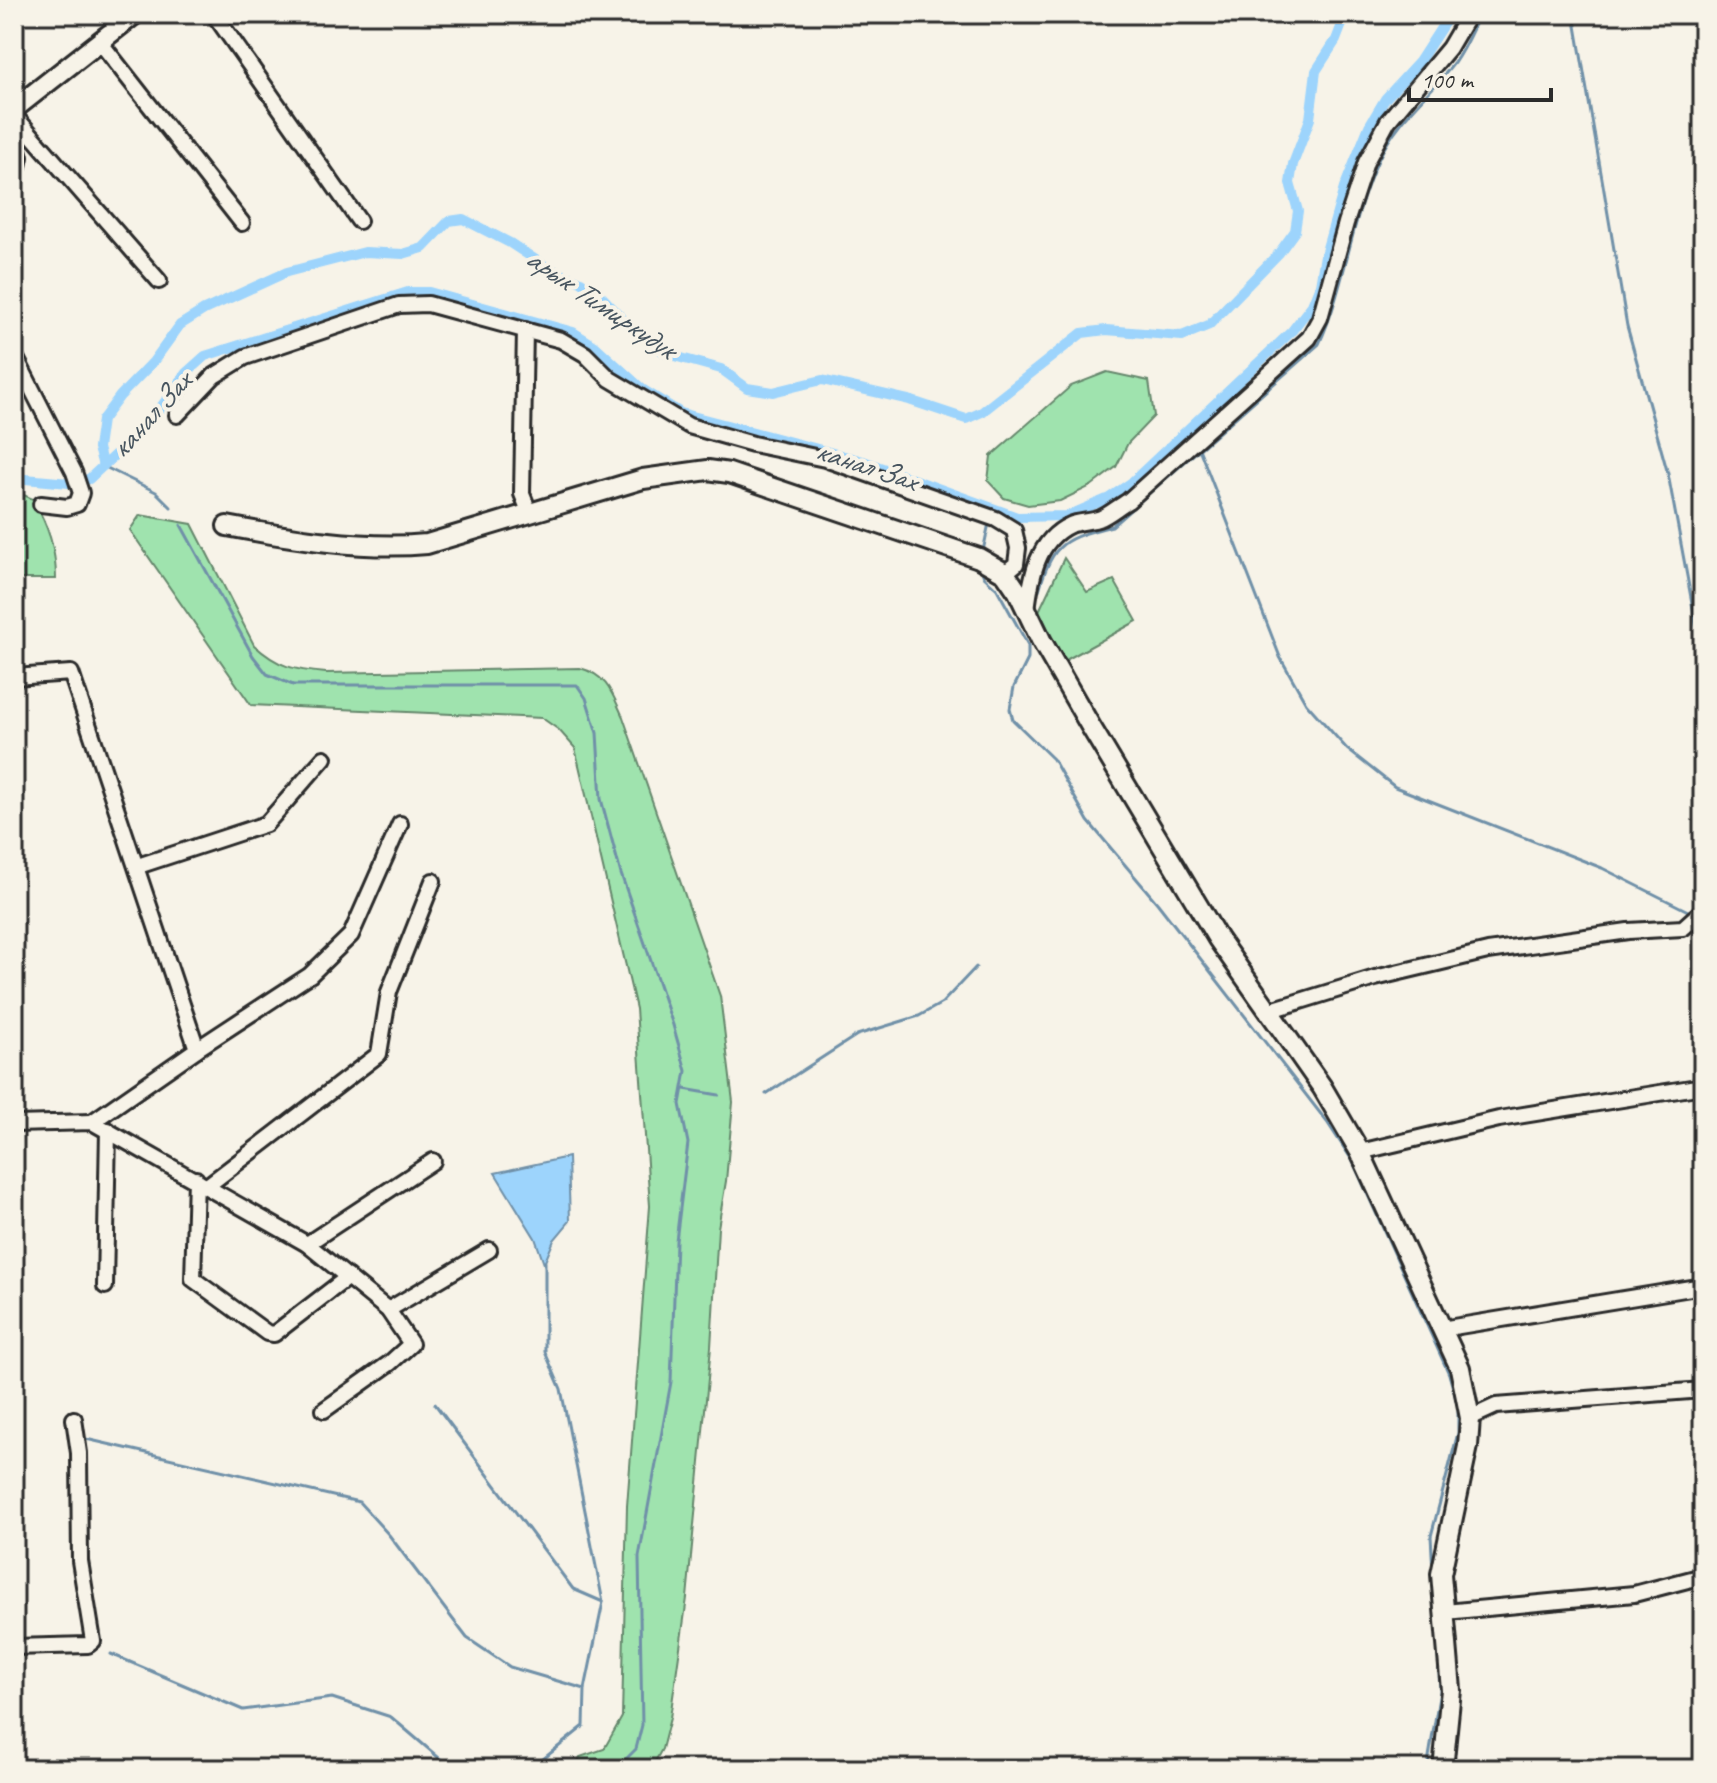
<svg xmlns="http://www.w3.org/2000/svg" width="1717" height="1783" viewBox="0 0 1717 1783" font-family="Caveat,sans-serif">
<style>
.green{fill:#9fe3ae;stroke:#65876c;stroke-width:2}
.water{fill:#9dd4fc;stroke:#6f90a8;stroke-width:2}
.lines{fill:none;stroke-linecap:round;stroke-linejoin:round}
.stream{stroke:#6f90a8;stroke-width:3}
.canal{stroke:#9dd4fc;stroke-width:10}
.minor-casing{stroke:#2b2b2b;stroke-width:20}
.major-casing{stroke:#2b2b2b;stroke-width:24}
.minor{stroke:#f7f3e8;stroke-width:14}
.major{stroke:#f7f3e8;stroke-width:18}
.labels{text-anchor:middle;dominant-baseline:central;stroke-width:8;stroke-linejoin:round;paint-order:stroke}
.water-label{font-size:30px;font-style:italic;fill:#48555f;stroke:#f7f3e8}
</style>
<rect width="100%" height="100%" fill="#f7f3e8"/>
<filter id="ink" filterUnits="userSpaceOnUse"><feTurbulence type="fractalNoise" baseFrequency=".0125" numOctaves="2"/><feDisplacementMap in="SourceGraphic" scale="16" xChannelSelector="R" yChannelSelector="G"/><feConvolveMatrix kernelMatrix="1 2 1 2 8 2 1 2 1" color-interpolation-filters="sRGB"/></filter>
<g filter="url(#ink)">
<g class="green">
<path d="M1107 372 1149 381 1154 416 1128 443 1116 467 1091 486 1060 501 1028 505 1004 498 988 481 991 456 1071 386Z"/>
<path d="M14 491 33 499C48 526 56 548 56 579H14Z"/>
<path d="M140 515 192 524 254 645C278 667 294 670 326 673L580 668C607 675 612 693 623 717L720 996 733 1102 726 1181 718 1228 711 1347 687 1598 670 1718 662 1749 651 1769H574L580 1757 604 1749 622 1717 627 1506 650 1206 636 1009 575 748 559 730 542 718 251 705 130 530Z"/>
<path d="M1064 558 1087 592 1114 580 1137 621 1064 661 1039 611Z"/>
</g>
<path class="water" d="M568 1157 570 1221 554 1240 544 1264 535 1238 495 1173Z"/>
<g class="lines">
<g class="stream">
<path d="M1574 14 1627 326 1668 474 1703 662"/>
<path d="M1200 451 1280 657 1306 703 1347 749 1395 787 1602 868 1692 913"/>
<path d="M103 466 156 492 171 507"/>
<path d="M181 525 253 656 267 674 293 685H577L586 698 597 733 601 799 621 874 673 1025 686 1071 680 1104 688 1143 676 1241 671 1382 639 1557 642 1725 636 1749 616 1769"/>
<path d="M983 551 989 523"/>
<path d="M981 569 984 577 997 589 1028 645V659L1014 687 1010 709 1013 720 1053 759 1088 821 1158 904 1327 1122 1352 1160 1449 1374 1458 1406V1433L1431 1536 1433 1572"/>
<path d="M1039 590C1053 541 1066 538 1112 526L1319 344C1346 285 1351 217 1379 158 1398 118 1429 96 1454 63 1465 48 1472 30 1480 14"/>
<path d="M684 1089 719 1095"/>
<path d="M766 1094 857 1035 919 1016 942 1003 976 967"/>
<path d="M435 1404 573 1589 603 1602"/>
<path d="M86 1439 359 1502 389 1535 467 1638 510 1667 585 1689"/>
<path d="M111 1654 243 1710 332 1698 391 1717 452 1769"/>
<path d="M541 1769 542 1760 584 1726 585 1689 603 1602 561 1389 545 1352V1262"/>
<path d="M1427 1769 1440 1691 1436 1620"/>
</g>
<g class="canal">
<path d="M103 466 98 448 102 420 120 396 153 362 180 325 204 310 287 272 365 252 403 254 423 248 449 221 463 219 510 243 548 268 581 282 602 297 636 333 667 354 721 369 747 388 773 392 822 380 909 400 966 419 982 412 1082 333 1106 330 1182 336 1209 325 1279 253 1295 231 1298 211 1290 183 1293 164 1310 119 1316 71 1336 40 1346 14"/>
<path d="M14 478 69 483 89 479 150 422 186 373 205 356 408 292H429L573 332 595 346 642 389 681 413 863 461 1017 517 1067 516 1109 498 1132 482 1291 332 1312 305 1320 285 1325 255 1344 188 1369 126 1385 99 1419 62 1450 14"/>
</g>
<g class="minor-casing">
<g id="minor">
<path d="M214 14 359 221"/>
<path d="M100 42 242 223"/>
<path d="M14 115 159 281"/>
<path d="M14 135 20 157 14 184"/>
<path d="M525 330 522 494 530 514"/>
<path d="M14 354 74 472 81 493 77 504 67 507 41 504"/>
<path d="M177 415 214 376 245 357 399 305 428 304 561 340 585 354 610 379 689 426 753 444 825 459 996 519 1014 530 1018 548 1016 564 1005 573"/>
<path d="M1027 610C1031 577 1037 540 1070 525 1080 521 1091 522 1101 518 1110 514 1119 506 1128 501L1309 338 1320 318 1346 223 1366 162 1388 121 1449 48 1469 14"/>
<path d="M14 677 71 673 197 1049 92 1122"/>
<path d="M138 866 266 824 324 758"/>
<path d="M1268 1011 1375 978 1488 951 1628 931 1683 928 1703 910"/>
<path d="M197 1049 310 975 351 935 400 824"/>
<path d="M14 1124 92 1122 307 1244 388 1310 411 1344 390 1363 324 1410"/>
<path d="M1360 1152 1499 1119 1703 1086"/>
<path d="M196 1179 193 1279 267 1333 274 1334 348 1277"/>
<path d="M207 1186 379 1054 389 992 433 881"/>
<path d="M307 1244 433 1161"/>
<path d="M105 1286 108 1130"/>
<path d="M388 1310 489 1250"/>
<path d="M1441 1329 1703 1286"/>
<path d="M1470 1418 1496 1406 1703 1390"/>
<path d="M1445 1612 1634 1594 1703 1576"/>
<path d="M14 1647 88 1645 93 1641 80 1561 79 1453 74 1419"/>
</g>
</g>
<g class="major-casing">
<g id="major">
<path d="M14 109 135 14"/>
<path d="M227 526C290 538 363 550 427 544L643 479 708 470 729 473 979 558 1005 573 1018 592 1041 640 1091 727 1218 939 1322 1087 1360 1152 1460 1368 1470 1418 1468 1446 1441 1574 1451 1690 1443 1769"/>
</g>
</g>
<use href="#minor" class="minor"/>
<use href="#major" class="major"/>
</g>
</g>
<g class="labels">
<g class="water-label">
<text transform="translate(601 303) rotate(34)">арык Тимиркудук</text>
<text transform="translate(150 415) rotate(-48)">канал Зах</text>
<text transform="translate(866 465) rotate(18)">канал Зах</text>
</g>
</g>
<rect width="1717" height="1783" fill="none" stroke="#f7f3e8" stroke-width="48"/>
<rect x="24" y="24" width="1669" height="1735" fill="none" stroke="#2b2b2b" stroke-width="3" filter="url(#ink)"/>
<path d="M1409 88v12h142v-12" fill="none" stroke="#2b2b2b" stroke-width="4"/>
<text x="1421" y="88" font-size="24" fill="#2b2b2b" stroke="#f7f3e8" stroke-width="6" paint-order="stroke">100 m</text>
</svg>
